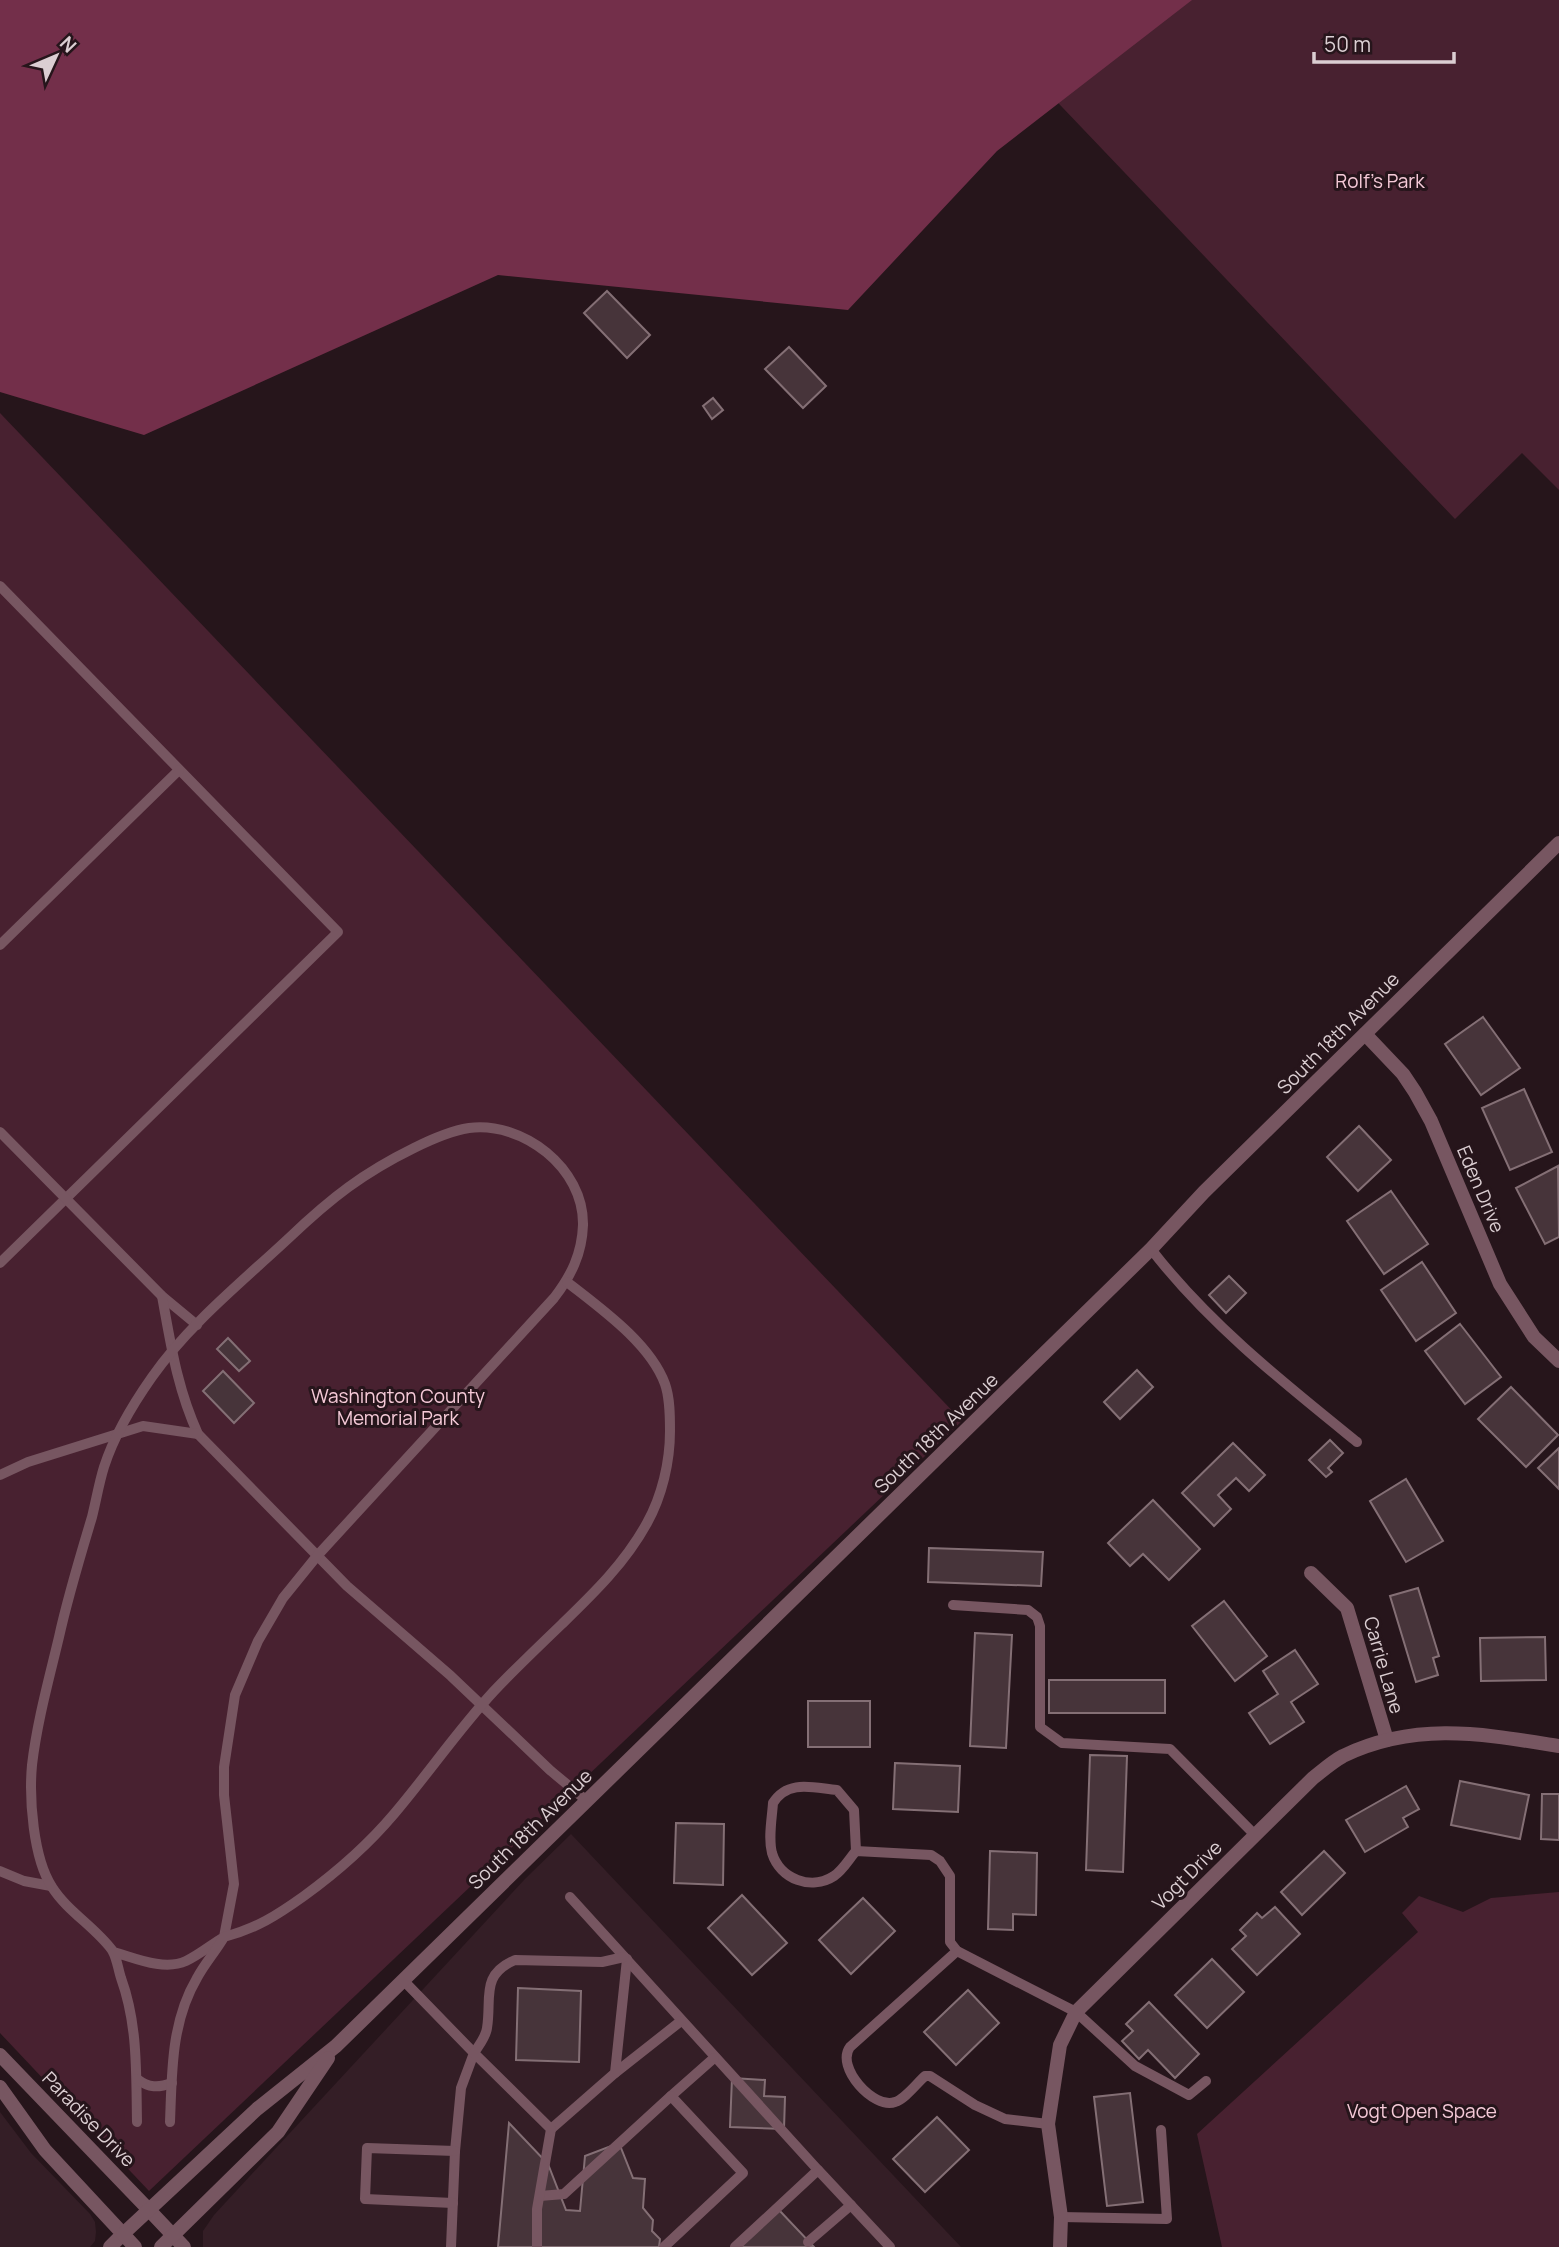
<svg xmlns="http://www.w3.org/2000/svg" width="1559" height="2247" viewBox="0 0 1559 2247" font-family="Manrope,sans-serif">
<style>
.built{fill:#341e26}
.green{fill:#482130}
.forest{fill:#732f4a}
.building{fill:#47343a;stroke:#846f75;stroke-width:2}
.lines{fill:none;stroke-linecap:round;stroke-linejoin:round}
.service{stroke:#775661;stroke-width:10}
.minor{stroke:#775661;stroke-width:14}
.tertiary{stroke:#775661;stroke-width:14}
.labels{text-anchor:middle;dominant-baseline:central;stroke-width:6;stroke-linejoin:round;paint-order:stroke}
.park-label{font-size:19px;fill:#f6cad8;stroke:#26151b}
.street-label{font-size:19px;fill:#dbced2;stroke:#26151b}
</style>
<rect width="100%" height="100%" fill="#26151b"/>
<g class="built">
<path d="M571 1834 961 2247H203V2231L214 2215 525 1879Z"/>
<path d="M0 2112 31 2153 90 2214 95 2222 96 2232 95 2241 90 2247H0Z"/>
</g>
<g class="green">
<path d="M960 0H1559V490L1522 453 1455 519Z"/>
<path d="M0 413 962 1421 149 2191 0 2033Z"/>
<path d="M1559 1892V2247H1222L1197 2134 1418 1932 1402 1913 1419 1896 1463 1912 1491 1898Z"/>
</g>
<path class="forest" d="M0 0H1192L997 151 848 310 498 275 144 435 0 392Z"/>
<g class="building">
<path d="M607 291 650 335 627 358 584 313Z"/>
<path d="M789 347 826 386 803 408 765 369Z"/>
<path d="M713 398 723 410 712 419 703 406Z"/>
<path d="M1483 1017 1520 1068 1481 1095 1445 1044Z"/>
<path d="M1524 1089 1552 1152 1510 1170 1482 1108Z"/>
<path d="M1359 1126 1391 1160 1358 1191 1327 1157Z"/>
<path d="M1558 1166 1559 1237 1545 1244 1516 1188Z"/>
<path d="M1391 1191 1428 1244 1384 1274 1347 1221Z"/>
<path d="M1422 1262 1456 1313 1416 1341 1381 1290Z"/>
<path d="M1229 1276 1246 1293 1226 1313 1209 1295Z"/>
<path d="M1460 1324 1501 1377 1465 1404 1425 1351Z"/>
<path d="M228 1338 250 1361 239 1371 217 1349Z"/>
<path d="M1137 1370 1153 1387 1120 1419 1104 1402Z"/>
<path d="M223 1371 254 1403 234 1423 203 1391Z"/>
<path d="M1511 1387 1558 1435 1526 1467 1478 1419Z"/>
<path d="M1330 1440 1343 1453 1328 1468 1332 1472 1326 1477 1309 1460Z"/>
<path d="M1233 1443 1265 1475 1249 1491 1236 1478 1218 1495 1231 1509 1214 1526 1182 1493Z"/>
<path d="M1559 1448V1489L1538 1468Z"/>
<path d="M1406 1479 1443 1541 1406 1562 1370 1501Z"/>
<path d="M1153 1500 1200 1549 1169 1580 1143 1554 1130 1566 1108 1543Z"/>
<path d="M929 1548 1043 1552 1041 1586 928 1582Z"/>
<path d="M1418 1588 1439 1656 1433 1658 1438 1675 1416 1682 1390 1596Z"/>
<path d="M1224 1601 1267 1656 1235 1681 1192 1626Z"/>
<path d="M975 1633 1012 1635 1006 1748 970 1746Z"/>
<path d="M1545 1637 1546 1680 1481 1681 1480 1638Z"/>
<path d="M1295 1650 1318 1684 1291 1702 1304 1722 1270 1744 1249 1713 1278 1694 1263 1671Z"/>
<rect x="1049" y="1680" width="116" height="33"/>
<rect x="808" y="1701" width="62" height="46"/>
<path d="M1090 1755 1127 1756 1123 1872 1086 1870Z"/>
<path d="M895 1763 960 1766 958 1812 893 1809Z"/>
<path d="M1460 1781 1529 1795 1520 1839 1451 1825Z"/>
<path d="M1406 1786 1419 1809 1403 1818 1408 1827 1365 1852 1346 1820Z"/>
<path d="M1542 1794H1559V1840L1541 1839Z"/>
<path d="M676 1823 724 1824 723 1885 674 1883Z"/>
<path d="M990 1851 1037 1853 1036 1915 1013 1914V1930L988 1929Z"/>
<path d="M1324 1851 1345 1873 1302 1915 1281 1892Z"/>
<path d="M742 1895 787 1943 752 1975 708 1928Z"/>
<path d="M863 1898 895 1931 851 1974 819 1940Z"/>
<path d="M1275 1907 1300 1934 1257 1975 1232 1949 1246 1936 1240 1930 1257 1913 1262 1918Z"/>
<path d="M1212 1959 1244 1992 1207 2028 1175 1995Z"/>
<path d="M518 1988 581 1991 579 2062 516 2060Z"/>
<path d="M968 1990 999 2023 956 2065 924 2032Z"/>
<path d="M1149 2002 1199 2054 1175 2078 1148 2050 1139 2059 1122 2041 1133 2031 1126 2024Z"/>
<path d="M732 2078 765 2080 764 2096 785 2097 784 2129 730 2127Z"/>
<path d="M1130 2093 1143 2202 1107 2206 1094 2097Z"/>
<path d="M937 2117 969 2150 925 2192 893 2159Z"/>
<path d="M509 2123 548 2164 566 2210 580 2211 585 2156 619 2143 633 2178 645 2179 643 2208 653 2220 652 2231 660 2239 659 2247H498Z"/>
<path d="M779 2210 814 2247H732Z"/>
</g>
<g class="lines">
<g class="service">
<path d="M0 586 338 932 0 1263"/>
<path d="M0 945 179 770"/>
<path d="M0 1132 162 1296 197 1325"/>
<path d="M1151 1249C1208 1323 1284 1383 1357 1442"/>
<path d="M162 1296C171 1345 177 1388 198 1434L347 1586 451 1676 551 1771 587 1801"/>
<path d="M0 1475 28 1462 143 1426 198 1434"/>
<path d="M953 1605 1028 1610 1037 1617 1040 1626V1727L1062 1743 1170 1749 1255 1835"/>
<path d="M856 1851C849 1859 843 1870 834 1876 811 1891 780 1879 772 1853 768 1838 772 1818 773 1803 788 1779 814 1788 837 1790L854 1810 856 1851 931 1855 940 1861 950 1876V1942L957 1951 1076 2012 1135 2066 1189 2095 1206 2081"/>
<path d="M0 1871 24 1881 51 1886"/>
<path d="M570 1897 818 2170"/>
<path d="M957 1951 850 2047C835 2067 874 2110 895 2102 905 2099 916 2084 925 2076H930L975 2105 1005 2119 1048 2124"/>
<path d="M114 1952C135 1958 164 1971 186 1961 199 1955 212 1944 224 1937L234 1884 224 1795V1767L235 1695 258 1641 283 1598 317 1556 554 1298C571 1276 582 1254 583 1225 584 1168 523 1121 469 1128 450 1131 430 1140 414 1148 363 1173 331 1198 290 1237 243 1281 189 1324 152 1377 133 1404 114 1436 104 1467 99 1483 96 1501 92 1517 80 1557 68 1596 59 1637 49 1679 37 1722 32 1765 29 1798 33 1858 52 1887 67 1911 95 1927 112 1950 117 1958 118 1969 121 1978 138 2025 136 2072 137 2122"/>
<path d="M403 1980 474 2053 461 2088 455 2151 451 2247"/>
<path d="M615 2073 681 2021"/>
<path d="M137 2079C149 2088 158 2088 172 2083"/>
<path d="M671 2096 714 2058"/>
<path d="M170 2122C172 2072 171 2022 197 1978 205 1963 216 1951 224 1937 257 1928 276 1916 304 1896 337 1872 367 1846 394 1814 428 1774 458 1730 494 1691 516 1668 539 1646 562 1624 594 1593 625 1563 647 1523 662 1496 670 1462 670 1431 670 1416 670 1398 665 1384 650 1343 600 1308 567 1282"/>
<path d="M551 2129 615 2073 627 1959"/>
<path d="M540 2196 564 2194 671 2096 743 2173 664 2247"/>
<path d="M453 2203 365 2199 367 2148 455 2151"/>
<path d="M1061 2217 1167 2219 1161 2130"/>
<path d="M808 2242 851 2205"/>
<path d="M537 2247V2209L551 2129 474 2053C479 2045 486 2037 487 2028 492 1998 480 1975 515 1960L602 1962 624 1957"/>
<path d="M735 2247 818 2170 890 2247"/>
</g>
<g class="minor">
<path d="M1365 1034 1403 1074 1415 1092 1431 1121 1500 1284 1534 1337 1559 1361"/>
<path d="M1311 1573 1347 1608 1387 1740"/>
<path d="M0 2055 150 2211"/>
<path d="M0 2087 45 2150 123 2234 110 2247"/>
<path d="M1060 2247 1061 2217 1048 2124 1060 2045 1076 2012 1313 1778C1322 1771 1332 1762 1343 1756 1416 1721 1483 1734 1559 1746"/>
</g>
<g class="tertiary">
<path d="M150 2211 184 2247"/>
<path d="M135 2247 123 2234 257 2109 336 2046 1151 1249 1204 1192 1559 843"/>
<path d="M161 2247 278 2132 328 2058"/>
</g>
</g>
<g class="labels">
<g class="park-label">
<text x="1380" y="181">Rolf's Park</text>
<text x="398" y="1396">Washington County<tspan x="398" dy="22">Memorial Park</tspan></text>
<text x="1422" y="2111">Vogt Open Space</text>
</g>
<g class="street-label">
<text transform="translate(1338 1033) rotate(-45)">South 18th Avenue</text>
<text transform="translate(1481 1189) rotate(67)">Eden Drive</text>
<text transform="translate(936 1433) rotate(-44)">South 18th Avenue</text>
<text transform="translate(1384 1665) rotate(74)">Carrie Lane</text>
<text transform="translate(530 1829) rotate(-44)">South 18th Avenue</text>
<text transform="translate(1187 1875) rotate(-45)">Vogt Drive</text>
<text transform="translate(89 2119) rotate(46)">Paradise Drive</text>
</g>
</g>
<g transform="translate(56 56) rotate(46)" stroke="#26151b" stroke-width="5" paint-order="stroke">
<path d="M0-5L12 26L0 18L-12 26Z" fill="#dbced2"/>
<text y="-10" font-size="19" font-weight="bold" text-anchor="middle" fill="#dbced2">N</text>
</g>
<path d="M1314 52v10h140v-10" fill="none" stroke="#dbced2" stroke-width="3.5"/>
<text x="1324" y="52" font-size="21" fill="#dbced2" stroke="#26151b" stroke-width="5" paint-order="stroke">50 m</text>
</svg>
